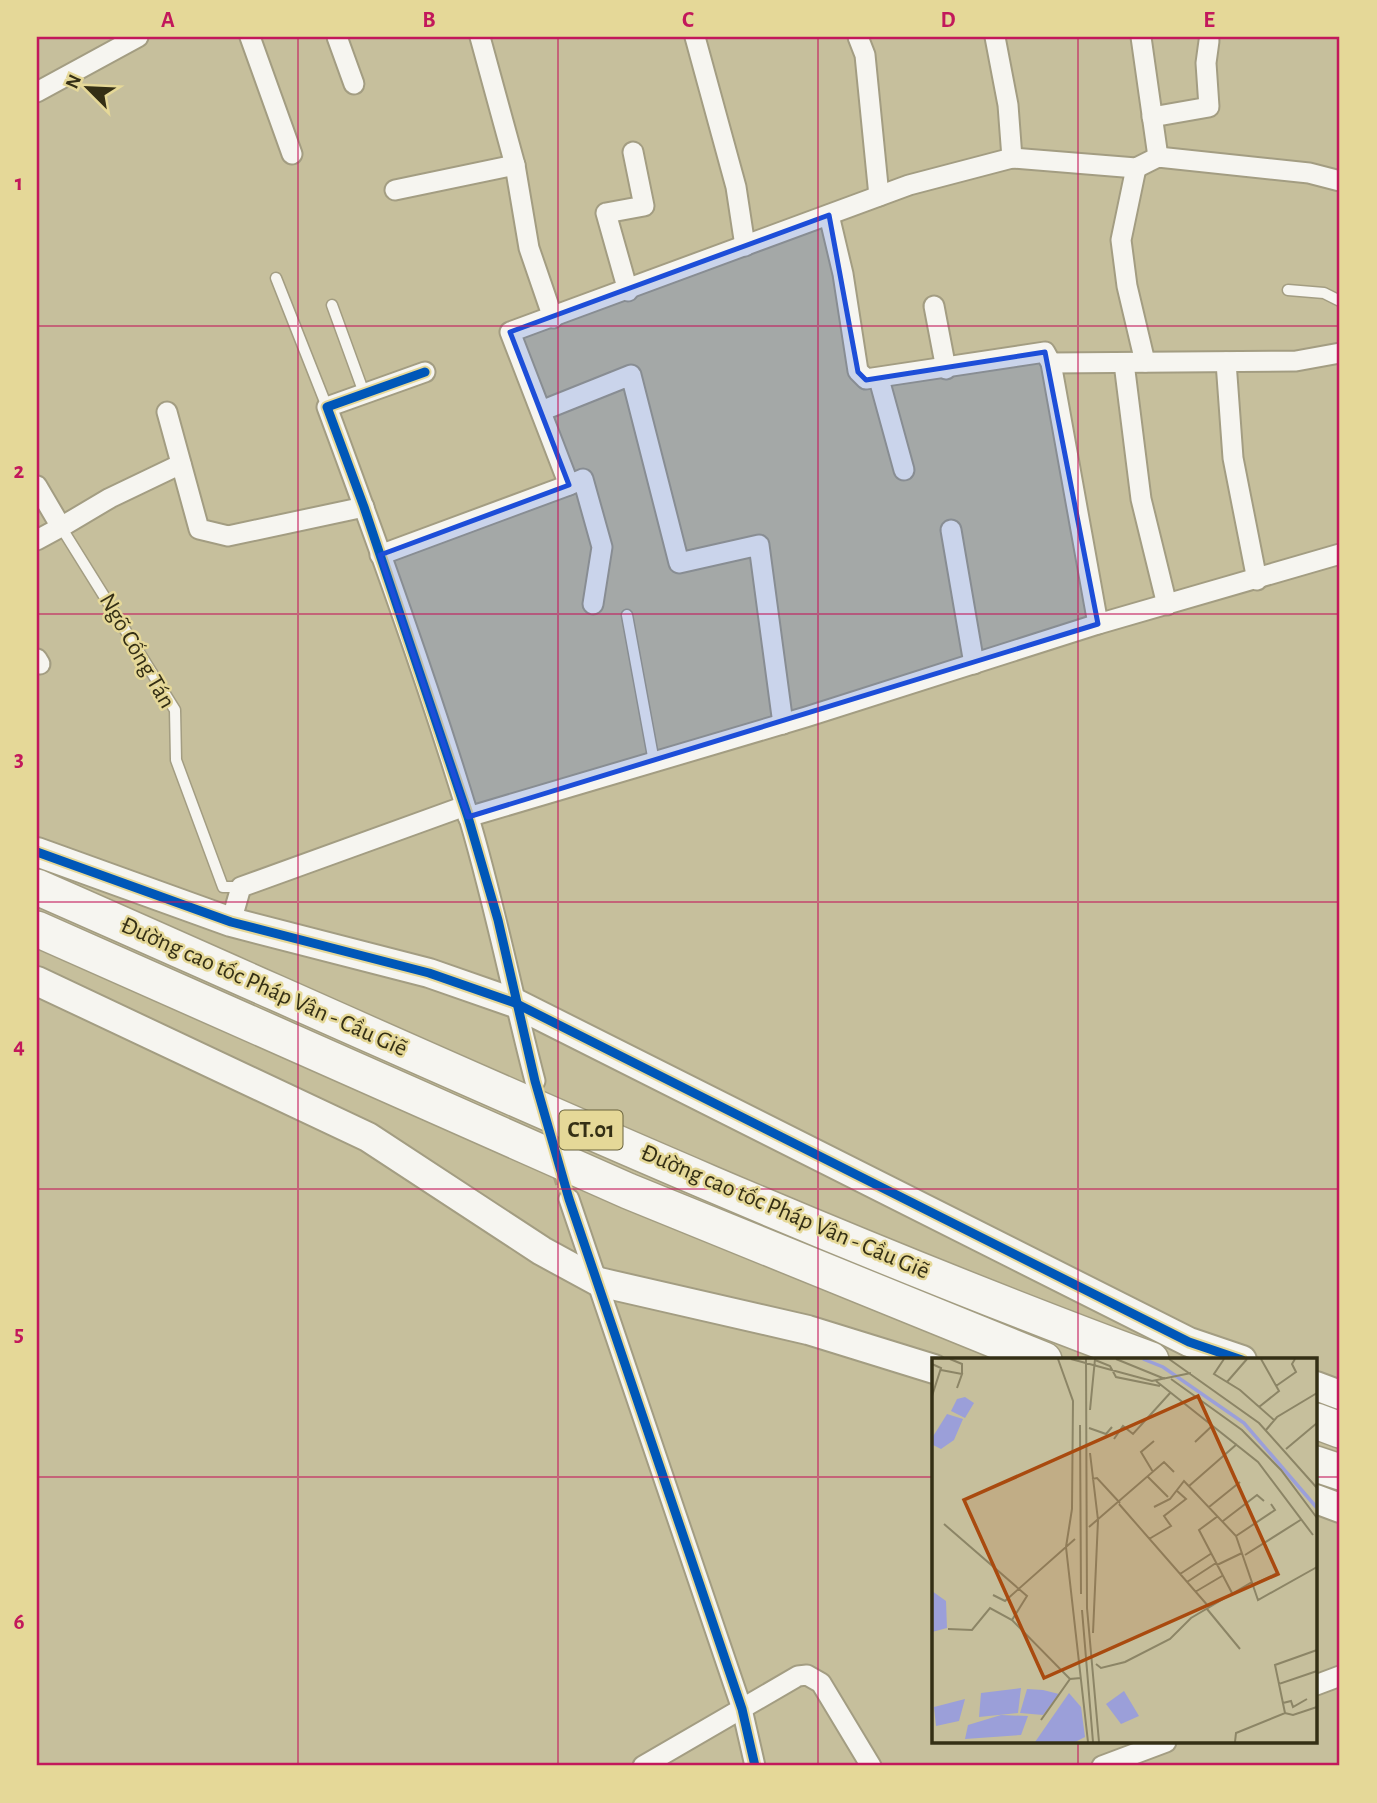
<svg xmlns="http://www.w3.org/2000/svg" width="1377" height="1803" viewBox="0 0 1377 1803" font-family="'Alegreya Sans',sans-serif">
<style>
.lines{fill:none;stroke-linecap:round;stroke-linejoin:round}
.street-tunnel{stroke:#a9a281;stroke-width:19;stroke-dasharray:19 10;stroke-linecap:butt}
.lane-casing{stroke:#a39d82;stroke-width:13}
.street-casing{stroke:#a39d82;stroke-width:23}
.secondary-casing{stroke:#a39d82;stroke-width:32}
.highway-casing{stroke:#a39d82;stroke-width:38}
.lane{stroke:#f6f5f0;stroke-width:10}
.street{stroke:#f6f5f0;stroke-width:19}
.secondary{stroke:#f6f5f0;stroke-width:28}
.highway{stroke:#f6f5f0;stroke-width:35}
.cycleway-casing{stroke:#e5d898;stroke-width:13}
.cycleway{stroke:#0057b8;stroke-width:9}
.marked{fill:#1d4ed8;fill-opacity:0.2;stroke:#1d4ed8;stroke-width:5;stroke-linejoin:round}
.grid{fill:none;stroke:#c2185b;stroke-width:2;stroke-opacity:0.55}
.labels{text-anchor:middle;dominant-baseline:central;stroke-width:5;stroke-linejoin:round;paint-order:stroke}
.shield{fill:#e5d898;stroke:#69623c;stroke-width:2}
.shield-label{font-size:23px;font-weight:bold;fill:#342f15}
.street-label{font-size:24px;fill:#342f15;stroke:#e5d898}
.inset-river{fill:none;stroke:#9b9fd9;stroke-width:3.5}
.inset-road{fill:none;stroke:#8c8566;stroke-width:2}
.view{fill:#a94a0f;fill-opacity:0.15;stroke:#a94a0f;stroke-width:3.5}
.inset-edge{fill:none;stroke:#342f15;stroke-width:3.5}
.neatline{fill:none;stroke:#c2185b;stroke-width:2.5}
.grid-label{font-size:23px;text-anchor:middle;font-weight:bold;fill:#c2185b}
</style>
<rect width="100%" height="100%" fill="#c6bf9c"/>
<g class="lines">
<path class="street-tunnel" d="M543 1109 569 1199"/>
<g class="lane-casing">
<g id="lane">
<path d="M276 278 327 407"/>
<path d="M1288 290 1324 293 1340 301"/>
<path d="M332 305 364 393"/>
<path d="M61 527 175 710 176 760 223 887H241"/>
<path d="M627 615 654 762"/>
</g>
</g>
<g class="street-casing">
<g id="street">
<path d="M250 37 292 154"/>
<path d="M337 37 354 84"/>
<path d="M480 37 515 165 529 248 553 318"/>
<path d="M695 37 736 187 745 246"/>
<path d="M858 37 865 55 879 196"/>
<path d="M995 37 1008 105 1012 158"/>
<path d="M1141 37 1158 157"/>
<path d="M37 92 138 37"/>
<path d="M1152 117 1209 107 1206 63 1209 41"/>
<path d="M1136 168 1121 240 1127 286 1145 362"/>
<path d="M395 190 515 165"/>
<path d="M829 215 843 274 858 371 866 379 1045 352 1051 363 1098 624"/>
<path d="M628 291 606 213 644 206 633 152"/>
<path d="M934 306 946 369"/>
<path d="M1226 362 1233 458 1257 580"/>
<path d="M1051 363 1296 361 1340 353"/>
<path d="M1124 363 1141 499 1167 605"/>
<path d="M425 372 327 407C377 542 427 680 469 818 495 905 512 993 535 1081"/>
<path d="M879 379 904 470"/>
<path d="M541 411 631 375 679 563 759 545 783 724"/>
<path d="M167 412 199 529 228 536 364 507"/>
<path d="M37 486 61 527 37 540"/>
<path d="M61 527 110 498 181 464"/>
<path d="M951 530 974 664"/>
<path d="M380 555 569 485"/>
<path d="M593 604 602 547 583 479 569 485 510 332 909 185 1012 158 1136 168 1158 157 1309 173 1340 181"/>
<path d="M37 659 40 664"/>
<path d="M468 817 806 717 1098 624 1340 554"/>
<path d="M231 922 241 887 465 806"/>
<path d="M569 1199 742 1709 755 1766"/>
<path d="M1316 1685 1340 1676"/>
<path d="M643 1766 798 1676 807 1675 821 1683 871 1766"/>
<path d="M1102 1766 1166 1742"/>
</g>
</g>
<g class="secondary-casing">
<g id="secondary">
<path d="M37 852 231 922 429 973 515 1003 1189 1342 1242 1360"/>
<path d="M37 981 368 1137 542 1251 599 1282 808 1330 934 1369"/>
<path d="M1316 1386 1340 1395"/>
<path d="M1316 1499 1340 1508"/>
</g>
</g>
<g class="highway-casing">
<g id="highway">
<path d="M37 887C406 1049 773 1220 1151 1360"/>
<path d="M37 929 628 1191 1044 1360"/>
<path d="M1316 1421 1340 1430"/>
<path d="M1316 1464 1340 1472"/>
</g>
</g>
<use href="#lane" class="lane"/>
<use href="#street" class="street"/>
<use href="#secondary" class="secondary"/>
<use href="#highway" class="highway"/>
<g class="cycleway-casing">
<g id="cycleway">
<path d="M425 372 327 407 364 507 468 817 498 920 535 1081 569 1199 742 1709 755 1766"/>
<path d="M37 852 231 922 429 973 515 1003 1189 1342 1242 1360"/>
</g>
</g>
<use href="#cycleway" class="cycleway"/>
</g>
<path class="marked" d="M829 215 858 372 866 380 1045 352 1098 624 468 817 380 555 569 485 510 332Z"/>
<path class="grid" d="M298 37V1766M558 37V1766M818 37V1766M1078 37V1360M37 326H1340M37 614H1340M37 902H1340M37 1189H1340M37 1477H934M1316 1477H1340M1078 1742V1766"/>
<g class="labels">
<rect class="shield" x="559.5" y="1110.5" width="63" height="39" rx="5"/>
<g class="shield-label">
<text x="591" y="1130">CT.01</text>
</g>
<g class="street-label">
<text transform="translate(137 651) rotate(60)">Ngõ Cống Tán</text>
<text transform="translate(264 987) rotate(24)">Đường cao tốc Pháp Vân - Cầu Giẽ</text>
<text transform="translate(785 1212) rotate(23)">Đường cao tốc Pháp Vân - Cầu Giẽ</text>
</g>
</g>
<g transform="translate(932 1358)">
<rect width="385" height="385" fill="#c6bf9c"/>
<path d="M33 39 42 45 33 60 19 53 25 41ZM15 56 31 61 22 82 9 91 1 87 0 80ZM0 233 14 243 15 270 0 274ZM89 330 86 355 47 359 49 335ZM95 331 111 332 127 336 111 357 88 355ZM192 333 207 358 189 366 174 346ZM137 335 149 349 153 379 143 384H103ZM33 341 27 363 4 368 2 349ZM69 357 96 358 89 377 33 381 36 367Z" fill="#9b9fd9"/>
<path class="inset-river" d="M211 1 231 9 312 65 385 150"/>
<path class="inset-road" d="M18 1 30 6V16M126 1 141 43 140 151 134 189 156 384M139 1 220 23 259 15M154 1 155 250 167 384M184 1 233 21M237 1 327 65 385 130M292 1 282 16 308 32 342 62M163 2 178 8 184 19 228 28M0 6 9 10 0 38M9 12 30 16 25 30M239 21 310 72 349 112 385 160M224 23 326 104 381 177M295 24 315 1M344 28 364 14 360 6 363 1M327 49 347 33 329 1M158 52 163 1M148 67 149 236M157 70 174 76 180 69M334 72 345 59 385 35M182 81 191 68 201 76 239 34M263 84 281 67M354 91 385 65M158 95 166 162 161 275M221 114 209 94 222 83M216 119 236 139M160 121 165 120 188 145M257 128 305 86M187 146 277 249M222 149 238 141 252 123 304 178 326 242 385 209M277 149 308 124M286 158 267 172 300 235M291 163 325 137 332 143M12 166 95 238 80 262M157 169 232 104 242 114M304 178 343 152 339 146M217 181 239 168 232 158 254 141 244 132M313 197 370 161M285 207 310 195M248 216 280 195M255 224 284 205M321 227 345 215M263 234 290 218M61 237 73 243 143 181M275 251 308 291M150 252 161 384M16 271 40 272 58 250 80 262 138 321M385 292 343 307 347 326 385 313M164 306 169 310 193 304 238 281 259 260 320 224M347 326 353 355M351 345 359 343 361 349 375 341M109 362 138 321 149 320M303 384 304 375 353 355 361 357 385 349"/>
<path class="view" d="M266 38 346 216 112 320 32 142Z"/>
<rect width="385" height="385" class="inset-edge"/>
</g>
<rect width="1377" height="1803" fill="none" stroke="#e5d898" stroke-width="77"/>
<g transform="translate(88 88) rotate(294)" stroke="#e5d898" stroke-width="5" paint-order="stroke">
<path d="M0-5L12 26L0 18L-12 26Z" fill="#342f15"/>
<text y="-10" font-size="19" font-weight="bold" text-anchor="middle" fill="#342f15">N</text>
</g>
<rect x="38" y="38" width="1300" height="1726" class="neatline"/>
<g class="grid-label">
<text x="168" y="27">A</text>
<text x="429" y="27">B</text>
<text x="688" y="27">C</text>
<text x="948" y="27">D</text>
<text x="1209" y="27">E</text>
<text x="19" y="190">1</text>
<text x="19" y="478">2</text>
<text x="19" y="766">3</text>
<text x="19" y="1053">4</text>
<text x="19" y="1341">5</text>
<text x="19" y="1629">6</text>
</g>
</svg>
